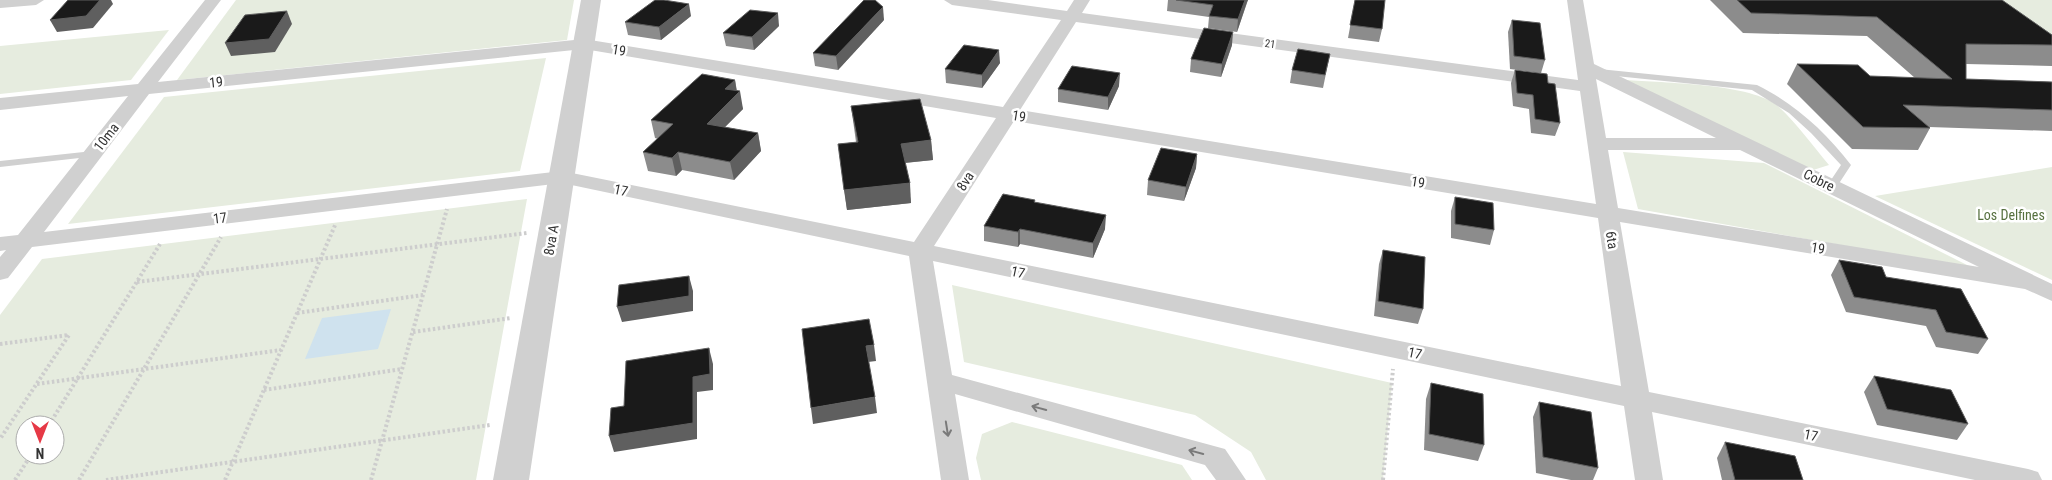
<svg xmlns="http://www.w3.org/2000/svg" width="2052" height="480" viewBox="0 0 2052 480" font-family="'Roboto Condensed',sans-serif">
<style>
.green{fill:#e6ecdf;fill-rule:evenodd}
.water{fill:#cfe2ee}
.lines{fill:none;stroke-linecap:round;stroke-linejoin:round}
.path{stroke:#cdcdcd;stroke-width:4;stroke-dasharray:2.5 2.5;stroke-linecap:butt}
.service{fill:#d0d0d0;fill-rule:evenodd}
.minor{fill:#d0d0d0;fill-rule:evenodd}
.tertiary{fill:#d0d0d0;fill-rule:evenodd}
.wall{fill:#8c8c8c}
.shaded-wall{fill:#5f5f5f}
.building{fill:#1a1a1a;stroke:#5f5f5f}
.oneway{stroke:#7a7a7a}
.labels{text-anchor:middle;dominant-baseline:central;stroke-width:5;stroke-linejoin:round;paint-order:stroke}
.far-street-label{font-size:11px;fill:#333;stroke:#fff}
.street-label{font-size:14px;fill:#333;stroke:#fff}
.park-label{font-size:14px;fill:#56703f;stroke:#fff}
</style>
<rect width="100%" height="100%" fill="#fff"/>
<g class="green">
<path d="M236 0H574L567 40 177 80Z"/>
<path d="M1998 0H2052V36Z"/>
<path d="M169 30 131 80 0 94V46Z"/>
<path d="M546 58 520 171 68 224 164 97Z"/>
<path d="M1626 80C1662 83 1753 83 1779 107 1797 124 1813 146 1829 165L1810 171Z"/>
<path d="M1623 152 1764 163 1975 269 1638 209Z"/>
<path d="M2052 167V280L1875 196Z"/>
<path d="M527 199 476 480H0V315L42 259ZM25 425H55V455H25Z"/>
<path d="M952 285 1392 383 1383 480H1266L1251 452 1195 415 964 362Z"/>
<path d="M1012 422 1182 465 1192 480H981L976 458 982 434Z"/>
</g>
<path class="water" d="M391 309 378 349 305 359 322 318Z"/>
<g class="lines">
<g class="path">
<path d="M137 282 527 233"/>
<path d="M297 313 423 295"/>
<path d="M413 332 511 318"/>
<path d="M0 344 69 335 0 439"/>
<path d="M37 384 281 350"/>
<path d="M264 390 402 369"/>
<path d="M49 425 160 244"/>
<path d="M15 480 31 455"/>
<path d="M79 480 221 237"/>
<path d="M106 480 490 425"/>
<path d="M225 480 336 223"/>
<path d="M371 480 447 209"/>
<path d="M1383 480 1393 369"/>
</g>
<g class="service">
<path d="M1599 69 1757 85C1794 103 1826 132 1851 165L1836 188H1828L1827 186 1841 165 1811 133 1789 113 1752 90 1596 74V70Z"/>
<path d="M93 151 97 152 98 154 97 156 0 167V161Z"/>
</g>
<g class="minor">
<path d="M0 0H44L36 5 0 8Z"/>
<path d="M205 0H221L158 82 584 39 1003 107 1061 20 952 5 944 0H988L1067 11 1074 0H1090L1082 13 1578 80 1567 0H1583L1594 64 2052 284V301L2025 289 1620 222 1649 392 2028 469 2038 472 2042 480H1975L1652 412 1663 480H1635L1624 406 933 261 952 375 1225 449 1246 480H1216L1205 465 955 394 969 480H941L909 256 562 183 32 247 8 278 0 280V257L6 250 0 251V237L18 235 128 96 0 110V98L138 84ZM1076 22 1580 91 1596 204 1020 110ZM584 49 996 118 914 242 562 171 44 232 149 94ZM1596 79 1716 138H1606ZM1014 121 1598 218 1621 386 934 246ZM1608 150H1740L1979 267 1618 208Z"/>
</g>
<path class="tertiary" d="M581 0H601L529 480H493Z"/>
</g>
<g class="wall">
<path d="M1168 0H1248L1237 32 1208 28 1209 17 1167 11Z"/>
<path d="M1355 0 1382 29 1379 42 1348 38Z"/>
<path d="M1710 0H2002L2052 35V66L1966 64V79L2052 82V131L1929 127 1930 128 1918 150 1852 149 1787 84 1797 64 1870 76 1915 78 1867 36 1743 33Z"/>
<path d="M691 16 661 40 628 35 625 22Z"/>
<path d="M884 20 838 70 815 66 813 53Z"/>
<path d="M1512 20 1545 60 1541 73 1510 69 1508 32Z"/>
<path d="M779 26 754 50 726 46 723 33Z"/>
<path d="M1232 45 1221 77 1190 72 1191 59Z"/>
<path d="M1330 54 1323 88 1290 83 1292 70Z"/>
<path d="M1000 63 982 88 946 83 945 69Z"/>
<path d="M1515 70 1548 83 1560 123 1555 136 1531 133 1529 109 1513 106 1511 83Z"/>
<path d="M735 80 737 91 743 109 725 127 758 133 761 151 734 180 682 170 676 176 648 171 643 152 658 139 655 138 651 120Z"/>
<path d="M1119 86 1108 110 1058 102V89Z"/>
<path d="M851 106 931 140 933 160 905 163 911 203 847 210 838 144 856 142Z"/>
<path d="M1197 154 1196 168 1184 201 1147 195 1148 180Z"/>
<path d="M1455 197 1494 230 1490 245 1451 238V211Z"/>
<path d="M1035 200V203L1105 229 1093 258 1020 244 1018 247 984 241V226Z"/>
<path d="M1383 250 1423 309 1418 324 1374 316 1379 264Z"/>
<path d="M1839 260 1886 277 1988 339 1978 354 1936 347 1926 326 1846 312 1831 275Z"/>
<path d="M1874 376 1968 424 1957 440 1877 425 1864 392Z"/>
<path d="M1431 383 1484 445 1478 461 1424 450 1426 399Z"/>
<path d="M1539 402 1598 468 1593 480H1571L1536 473 1533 417Z"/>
<path d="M1725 442 1803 480H1722L1717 458Z"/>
</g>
<g class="shaded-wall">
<path d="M100 0H111L113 4 93 28 57 32 50 20Z"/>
<path d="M1245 0H1248L1247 2 1237 32 1238 19Z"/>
<path d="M689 4 691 16 661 40 659 27Z"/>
<path d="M883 7 884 20 838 70 836 56Z"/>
<path d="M287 11 292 24 275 52 231 56 225 43Z"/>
<path d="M778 13 779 26 754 50 752 37Z"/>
<path d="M1233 32 1232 45 1221 77 1222 64Z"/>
<path d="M999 50 1000 63 982 88V75Z"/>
<path d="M1120 73 1119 86 1108 110V97Z"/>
<path d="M735 80 737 94 740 91 743 109 710 142 707 124 725 89Z"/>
<path d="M758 133 761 151 734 180 730 162Z"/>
<path d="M931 140 933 160 903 163 901 144Z"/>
<path d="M678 152 682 170 676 176 672 158Z"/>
<path d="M1197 154 1196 168 1184 201 1186 187Z"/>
<path d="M910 183 911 203 847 210 844 190Z"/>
<path d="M1106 215 1105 229 1093 258V243Z"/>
<path d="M1020 229V244L1018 247V232Z"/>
<path d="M689 276 693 291V311L622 322 617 307Z"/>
<path d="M874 345 876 361 868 362 866 346Z"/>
<path d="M709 348 713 364V390L697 392V439L614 452 609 436Z"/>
<path d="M875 397 877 413 813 424 811 408Z"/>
</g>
<g class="building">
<path d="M68 0H100L86 16 50 20Z"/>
<path d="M655 0H664L689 4 659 27 625 22Z"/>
<path d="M864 0H875L883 7 836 56 813 53Z"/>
<path d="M1176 0H1245L1238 19 1209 16 1213 5Z"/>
<path d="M1355 0H1385L1382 29 1350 25Z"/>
<path d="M1737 0H2002L2052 35V45L1966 44V79L2052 82V110L1903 105 1930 128 1863 127 1797 64 1858 65 1870 76 1952 79 1877 17 1751 13Z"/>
<path d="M750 10 778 13 752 37 723 33Z"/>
<path d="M287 11 269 39 225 43 245 15Z"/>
<path d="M1512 20 1540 23 1545 60 1514 56Z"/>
<path d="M1204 28 1233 32 1222 64 1191 59Z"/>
<path d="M964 45 999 50 982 75 945 69Z"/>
<path d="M1298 49 1330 54 1325 75 1292 70Z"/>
<path d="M1072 66 1120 73 1108 97 1058 89Z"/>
<path d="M1515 70 1547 74 1548 83 1555 84 1560 123 1535 119 1533 95 1517 93Z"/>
<path d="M702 74 735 80 725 89 740 91 707 124 758 133 730 162 678 152 672 158 643 152 673 124 651 120Z"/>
<path d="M920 99 931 140 901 144 910 183 844 190 838 144 858 142 851 106Z"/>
<path d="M1161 148 1197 154 1186 187 1148 180Z"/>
<path d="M1003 194 1035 200 1034 202 1106 215 1093 243 1020 229 1018 232 984 226Z"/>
<path d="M1455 197 1493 203 1494 230 1455 224Z"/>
<path d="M1383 250 1425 257 1423 309 1378 301Z"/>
<path d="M1839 260 1882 267 1886 277 1961 289 1988 339 1946 332 1936 310 1854 297Z"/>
<path d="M689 276V296L617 307 619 285Z"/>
<path d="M869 319 874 345 866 346 875 397 811 408 802 329Z"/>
<path d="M709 348 710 374 693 377V423L609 436 611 408 624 406 626 361Z"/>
<path d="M1874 376 1951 390 1968 424 1887 409Z"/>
<path d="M1431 383 1483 394 1484 445 1429 434Z"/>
<path d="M1539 402 1591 412 1598 468 1543 457Z"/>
<path d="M1725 442 1795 456 1803 480H1735Z"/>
</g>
<defs><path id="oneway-shaft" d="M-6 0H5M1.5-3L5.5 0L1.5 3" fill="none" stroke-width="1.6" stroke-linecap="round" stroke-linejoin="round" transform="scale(1.25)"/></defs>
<g class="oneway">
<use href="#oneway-shaft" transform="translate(1039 408) rotate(-165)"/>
<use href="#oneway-shaft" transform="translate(947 429) rotate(81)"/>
<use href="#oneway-shaft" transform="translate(1196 452) rotate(-165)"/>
</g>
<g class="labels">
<g class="far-street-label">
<text transform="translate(1270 44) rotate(8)">21</text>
</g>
<g class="street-label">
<text transform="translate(619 50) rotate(9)">19</text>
<text transform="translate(216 82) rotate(-6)">19</text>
<text transform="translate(1019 116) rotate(9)">19</text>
<text transform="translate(106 137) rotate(-52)">10ma</text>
<text transform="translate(1819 180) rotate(26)">Cobre</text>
<text transform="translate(965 181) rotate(-57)">8va</text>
<text transform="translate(1418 182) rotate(9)">19</text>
<text transform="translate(621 190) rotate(12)">17</text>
<text transform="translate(220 218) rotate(-7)">17</text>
<text transform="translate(551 240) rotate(-80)">8va A</text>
<text transform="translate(1612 240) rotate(81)">6ta</text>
<text transform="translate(1818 248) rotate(9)">19</text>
<text transform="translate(1018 272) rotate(12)">17</text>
<text transform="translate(1415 353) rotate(12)">17</text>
<text transform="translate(1811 435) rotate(12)">17</text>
</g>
<g class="park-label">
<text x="2011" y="215">Los Delfines</text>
</g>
</g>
<g transform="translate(40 440) rotate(180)"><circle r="24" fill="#ffffff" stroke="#adadad"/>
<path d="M0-4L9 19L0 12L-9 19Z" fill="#e63946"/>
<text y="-8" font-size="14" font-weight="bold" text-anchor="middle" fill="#333333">N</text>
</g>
</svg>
